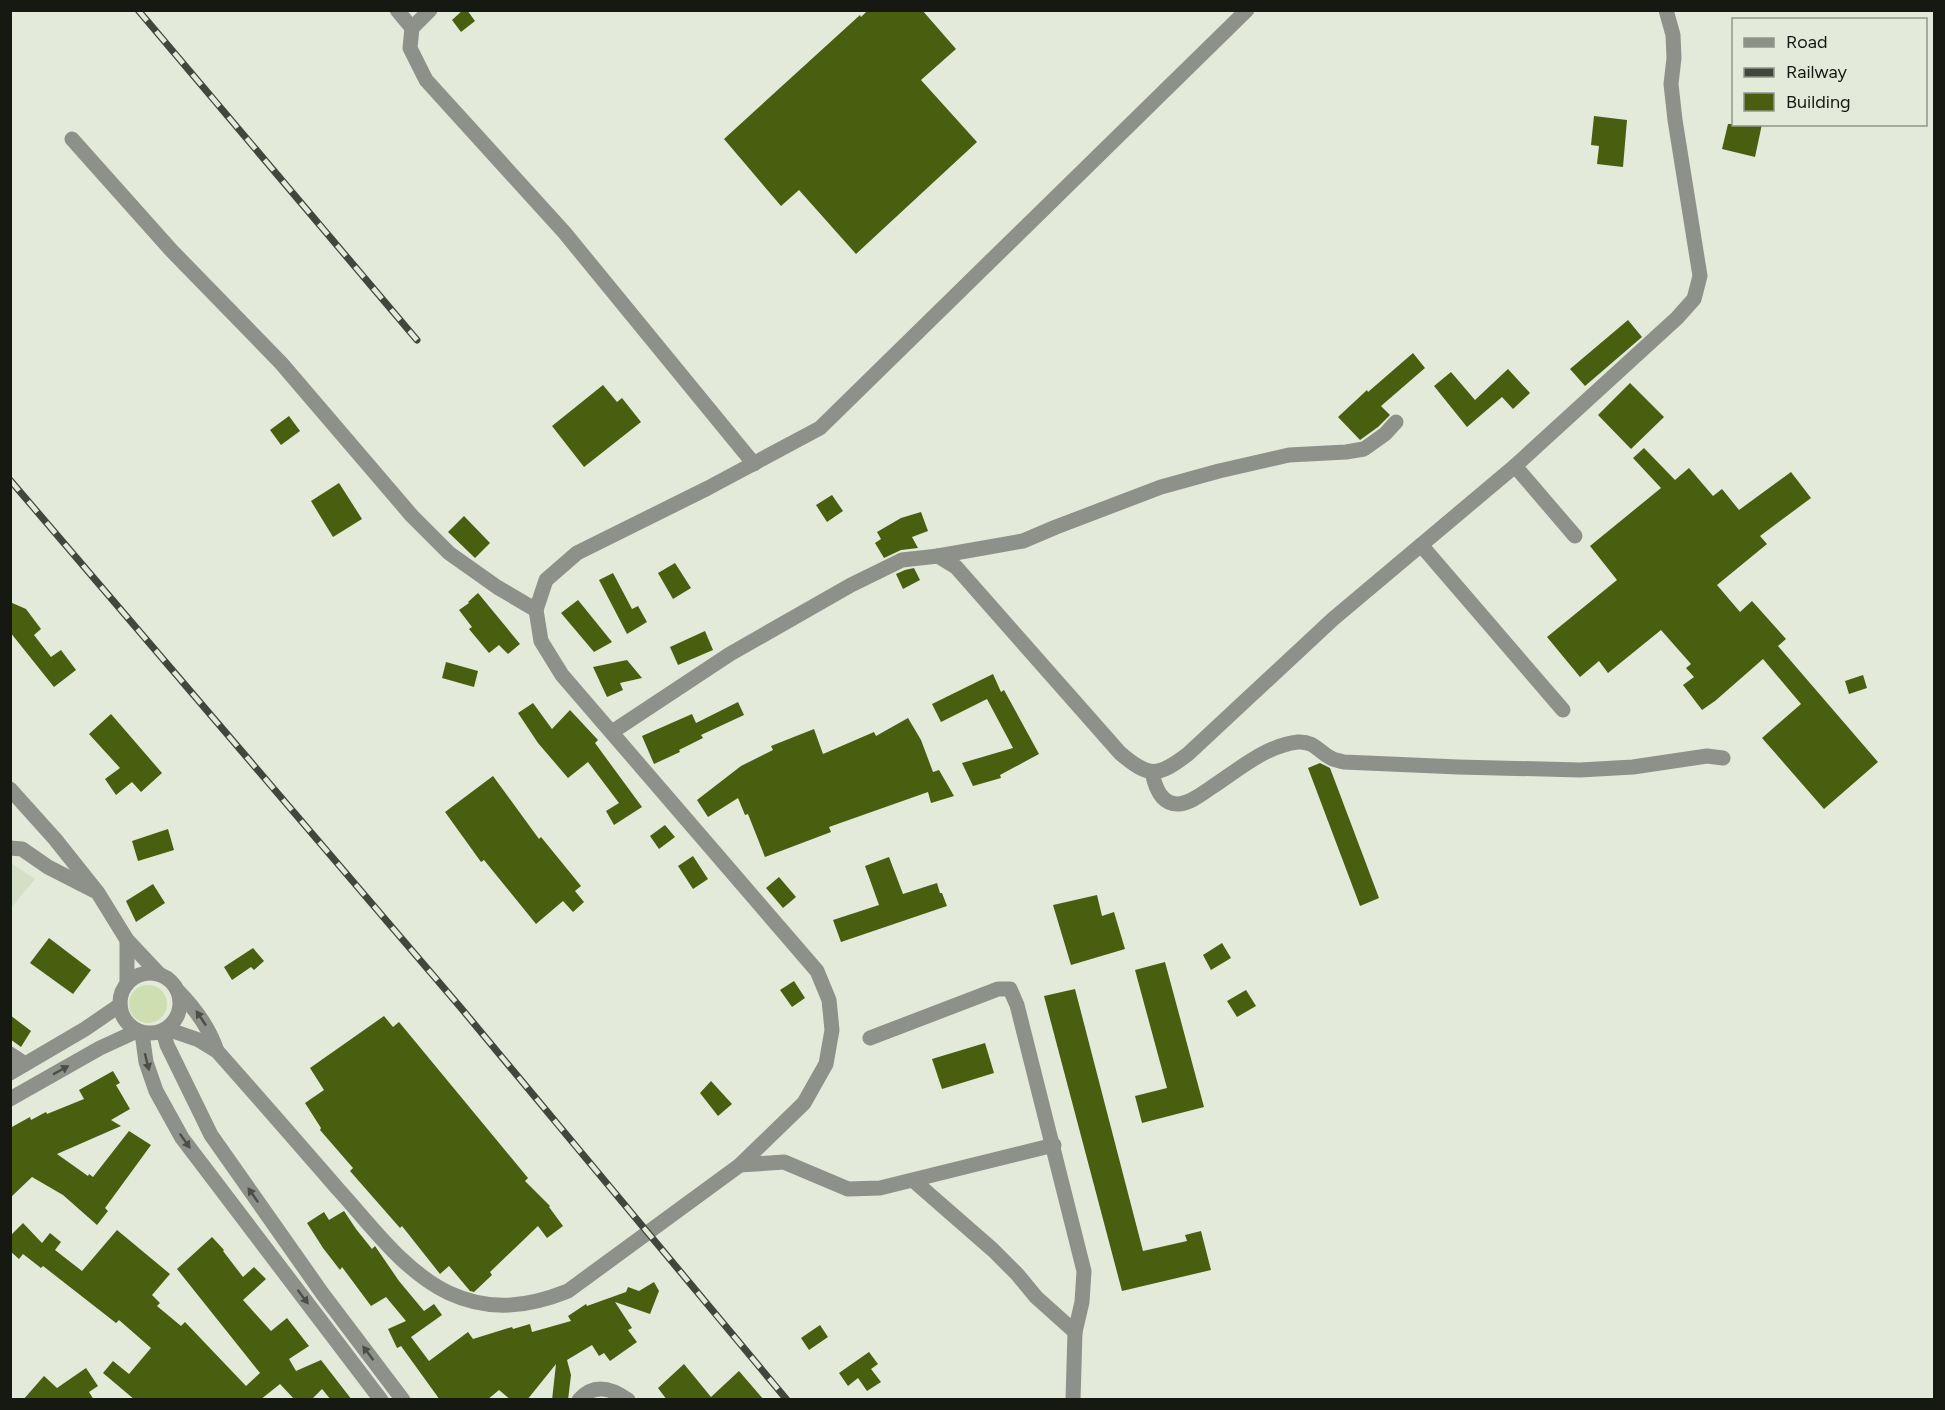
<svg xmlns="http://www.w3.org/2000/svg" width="1945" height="1410" viewBox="0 0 1945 1410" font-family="Figtree,sans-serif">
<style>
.built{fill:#d5dfc7}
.green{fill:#cddfb1}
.building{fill:#485f0f}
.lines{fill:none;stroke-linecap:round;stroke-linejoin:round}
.minor{stroke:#8e918a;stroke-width:15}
.rail-casing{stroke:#43463d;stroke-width:7}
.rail{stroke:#e3ead9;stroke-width:4.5;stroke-dasharray:14;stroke-linecap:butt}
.oneway{fill:#4c4e48}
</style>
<rect width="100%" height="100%" fill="#e3ead9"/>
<path class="built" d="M11 863 35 879 11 908Z"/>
<circle class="green" cx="148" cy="1004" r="19"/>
<g class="building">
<path d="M463 10H467L475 21 461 32 452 20Z"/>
<path d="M868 10H922L956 49 921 80 977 142 856 254 799 190 781 206 724 139 860 15 861 17Z"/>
<path d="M1594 116 1627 120 1623 167 1597 164 1599 146 1591 145Z"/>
<path d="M1728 124H1762L1755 157 1722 149Z"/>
<path d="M1628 320 1642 337 1585 386 1570 369Z"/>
<path d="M1413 353 1425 368 1381 406 1390 415 1378 427 1360 440 1338 417 1367 390 1368 392Z"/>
<path d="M1508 369 1530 393 1513 409 1502 397 1467 427 1434 386 1451 372 1475 400Z"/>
<path d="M1630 383 1664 417 1631 449 1598 415Z"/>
<path d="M603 385 617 402 622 398 641 422 584 467 552 426Z"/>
<path d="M289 416 300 431 281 445 270 430Z"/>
<path d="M1644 448 1675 480 1689 468 1713 496 1722 489 1739 510 1791 472 1811 498 1760 536 1767 544 1717 585 1740 612 1752 601 1786 639 1778 646 1878 762 1824 809 1762 738 1801 704 1763 659 1715 701 1702 710 1683 685 1694 677 1686 668 1691 664 1661 630 1608 673 1599 661 1580 677 1547 637 1617 580 1590 546 1661 488 1633 458Z"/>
<path d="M339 483 362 519 333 537 311 501Z"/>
<path d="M832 495 843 511 827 522 816 505Z"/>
<path d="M921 512 928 531 912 537 918 548 901 550 884 558 875 543 881 539 877 532 901 518Z"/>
<path d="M464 516 490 543 475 558 448 532Z"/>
<path d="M675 563 691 588 673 599 658 573Z"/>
<path d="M914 568 920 580 903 589 896 574 905 570Z"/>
<path d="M613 573 632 609 638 606 647 622 627 634 599 580Z"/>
<path d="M478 593 520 644 508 654 499 645 489 653 469 629 472 627 459 610 469 603 468 602Z"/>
<path d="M578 600 612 642 594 652 561 613Z"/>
<path d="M10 602 26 609 41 629 34 635 51 657 61 650 76 670 54 687 10 632Z"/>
<path d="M705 631 713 650 678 665 670 647Z"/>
<path d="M627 660 642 678 620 683 623 690 607 697 593 667Z"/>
<path d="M446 662 478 671 474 687 442 678Z"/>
<path d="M993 674 1001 692 1004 690 1039 754 1000 775 1001 778 973 786 962 763 1013 748 987 699 941 722 932 704Z"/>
<path d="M1863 675 1867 688 1849 694 1845 681Z"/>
<path d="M738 702 744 715 701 735 703 738 679 750 680 752 654 764 642 736 692 714 696 723Z"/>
<path d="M533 703 552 729 570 710 598 740 595 743 642 807 614 825 606 811 619 803 588 762 568 778 538 743 518 713Z"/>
<path d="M111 714 162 773 141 792 132 782 116 795 105 779 120 768 89 734Z"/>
<path d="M908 718 921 740 933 772 939 770 954 796 931 803 928 792 829 827 831 832 765 857 748 814 745 815 738 798 708 817 697 800 741 766 773 750 771 746 814 729 823 754 874 732 876 736Z"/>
<path d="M1320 763 1330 768 1379 898 1360 906 1308 768Z"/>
<path d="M493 776 539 839 541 837 581 886 575 891 584 902 573 912 563 901 536 924 484 860 481 862 445 812Z"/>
<path d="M665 825 675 837 659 849 650 836Z"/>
<path d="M168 829 174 850 138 861 132 841Z"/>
<path d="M693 856 708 879 693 889 678 866Z"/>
<path d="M889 857 903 894 937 883 940 893H942L947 906 841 942 833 920 879 905 865 866Z"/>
<path d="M779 877 796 897 783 908 766 888Z"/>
<path d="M153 884 165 903 136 922 126 901Z"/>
<path d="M1097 895 1102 916 1114 912 1125 949 1071 965 1053 905Z"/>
<path d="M49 938 91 970 73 994 30 963Z"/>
<path d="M1222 943 1231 958 1211 970 1203 955Z"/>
<path d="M253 948 264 961 254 970 251 967 232 980 224 967Z"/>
<path d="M1165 962 1204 1107 1142 1123 1135 1096 1167 1088 1135 970Z"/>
<path d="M794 981 805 998 792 1007 780 990Z"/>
<path d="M1075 989 1143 1251 1187 1241 1185 1235 1201 1231 1211 1270 1122 1291 1044 996Z"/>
<path d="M1246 990 1256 1006 1237 1017 1227 1001Z"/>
<path d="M10 1015 31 1031 21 1047 10 1039Z"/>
<path d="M384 1016 393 1027 399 1022 528 1178 525 1181 550 1206 549 1207 563 1226 547 1238 538 1226 490 1272 492 1275 474 1292 470 1291 449 1266 440 1274 402 1226 400 1228 350 1171 353 1168 320 1130 321 1128 305 1103 324 1090 310 1068Z"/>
<path d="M985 1043 994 1073 942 1089 932 1059Z"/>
<path d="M113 1071 120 1083 116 1085 130 1109 111 1120 121 1126 57 1154 88 1176 89 1174 93 1177 129 1131 151 1145 105 1208 108 1211 97 1225 63 1195 32 1177 10 1198V1128L30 1117 31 1120 46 1112 47 1114 84 1099 79 1090Z"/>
<path d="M711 1081 732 1104 718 1116 700 1093Z"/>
<path d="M344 1211 356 1229 372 1249 375 1246 399 1281 424 1311 434 1304 442 1315 411 1337 429 1361 468 1332 473 1339 512 1327 513 1329 530 1324 532 1332 571 1321 568 1316 586 1304 587 1306 626 1292 628 1287 639 1291 654 1282 659 1291 650 1314 615 1302 632 1328 628 1330 637 1342 610 1361 604 1353 599 1356 592 1345 567 1360 571 1375 568 1400H552L556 1364 527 1400H511L499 1390 487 1400H440L401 1346 397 1348 388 1329 406 1321 386 1297 371 1306 342 1267 340 1270 323 1248 307 1223 324 1212 329 1220Z"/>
<path d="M23 1223 42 1243 50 1233 61 1242 55 1250 82 1271 117 1230 170 1274 152 1295 160 1303 157 1306 181 1326 185 1322 246 1386 260 1373 177 1269 212 1237 224 1250 223 1251 243 1277 254 1267 266 1279 243 1300 271 1331 287 1318 309 1346 289 1359 296 1371 321 1360 352 1400H331L322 1389 311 1400H295L280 1384 260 1400H135L103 1373 113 1361 129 1374 151 1348 119 1320 116 1323 43 1266 41 1268 23 1254 19 1259 10 1251V1236Z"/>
<path d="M820 1325 828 1337 809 1350 801 1338Z"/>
<path d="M869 1352 878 1364 871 1369 881 1382 867 1391 858 1378 848 1386 839 1373Z"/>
<path d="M684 1364 711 1397 739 1371 764 1400H667L658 1388Z"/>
<path d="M86 1368 98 1386 89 1392 94 1400H23L44 1376 57 1388Z"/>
</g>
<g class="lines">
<g class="minor">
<path d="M397 10 412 28"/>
<path d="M430 10 412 28 410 48 426 80 564 232 754 464"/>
<path d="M72 139 171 250 281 363 412 516 449 553 497 587 536 610"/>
<path d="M1515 466 1575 536"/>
<path d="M1421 545 1563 710"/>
<path d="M938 556 1023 541 1056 527 1161 487 1219 471 1289 455 1346 452 1364 449 1385 434 1396 422"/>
<path d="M612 732 730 654 851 585 902 560 938 556 956 567 1120 753C1149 778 1158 777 1188 754L1333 619 1515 466 1677 318 1694 299 1700 276 1675 120 1671 84 1674 58 1673 35 1666 10"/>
<path d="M1152 772C1155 787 1161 805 1179 804 1191 803 1203 793 1212 787 1238 770 1267 745 1298 742 1314 741 1319 752 1331 758 1334 760 1340 761 1344 762L1458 767 1580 770 1633 767 1707 756 1723 758"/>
<path d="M10 789 55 839 98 893 127 940 159 974"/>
<path d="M10 848 22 849 48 867 93 890"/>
<circle cx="150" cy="1003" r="30"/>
<path d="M127 984V940"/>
<path d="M177 990C195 1008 209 1027 217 1051"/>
<path d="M167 1029 199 1040 217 1051C257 1096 297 1142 337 1188 371 1225 403 1271 449 1293 490 1312 528 1307 568 1291L740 1165 804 1103 826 1064 832 1030 829 1000 817 971 562 675 541 641 536 610 546 580 577 553 708 488 820 428 1247 10"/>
<path d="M163 1031 167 1045 211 1135 322 1293 403 1400"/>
<path d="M142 1033 146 1062 156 1091 182 1138 381 1400"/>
<path d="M870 1038 998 989H1010L1017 1005 1084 1271 1082 1302 1075 1332 1073 1400"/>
<path d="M10 1054 25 1064"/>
<path d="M10 1073 85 1029 120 1005"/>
<path d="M10 1099 100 1048 137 1031"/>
<path d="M740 1165 784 1162 848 1189 880 1188 1054 1145"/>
<path d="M914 1181 993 1250 1017 1274 1036 1297 1075 1332"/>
<path d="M579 1400C594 1383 611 1388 628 1400"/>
</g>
<g class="rail-casing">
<g id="rail">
<path d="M138 10 417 340"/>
<path d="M10 480 461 1008 787 1400"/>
</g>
</g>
<use href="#rail" class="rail"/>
</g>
<defs><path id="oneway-solid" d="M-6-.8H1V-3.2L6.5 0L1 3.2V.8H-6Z" transform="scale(1.5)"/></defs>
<g class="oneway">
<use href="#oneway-solid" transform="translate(201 1018) rotate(-124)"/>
<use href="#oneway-solid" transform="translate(147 1062) rotate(76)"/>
<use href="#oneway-solid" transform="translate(61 1070) rotate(-29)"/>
<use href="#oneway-solid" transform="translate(185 1141) rotate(55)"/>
<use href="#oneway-solid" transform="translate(253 1195) rotate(-125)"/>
<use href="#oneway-solid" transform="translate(303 1297) rotate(53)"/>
<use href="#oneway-solid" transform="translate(368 1353) rotate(-127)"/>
</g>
<rect width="1945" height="1410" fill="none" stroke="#161812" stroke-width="24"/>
<rect x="1732" y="18" width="195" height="108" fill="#e3ead9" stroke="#919689" stroke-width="1.5"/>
<rect x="1744" y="38" width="30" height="9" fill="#8e918a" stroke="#919689" stroke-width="1.5"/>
<text x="1786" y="48" font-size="18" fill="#161812">Road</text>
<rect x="1744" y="68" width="30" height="9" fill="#43463d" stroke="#919689" stroke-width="1.5"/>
<text x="1786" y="78" font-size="18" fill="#161812">Railway</text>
<rect x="1744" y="93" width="30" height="18" fill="#485f0f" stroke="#919689" stroke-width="1.5"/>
<text x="1786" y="108" font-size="18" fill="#161812">Building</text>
</svg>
